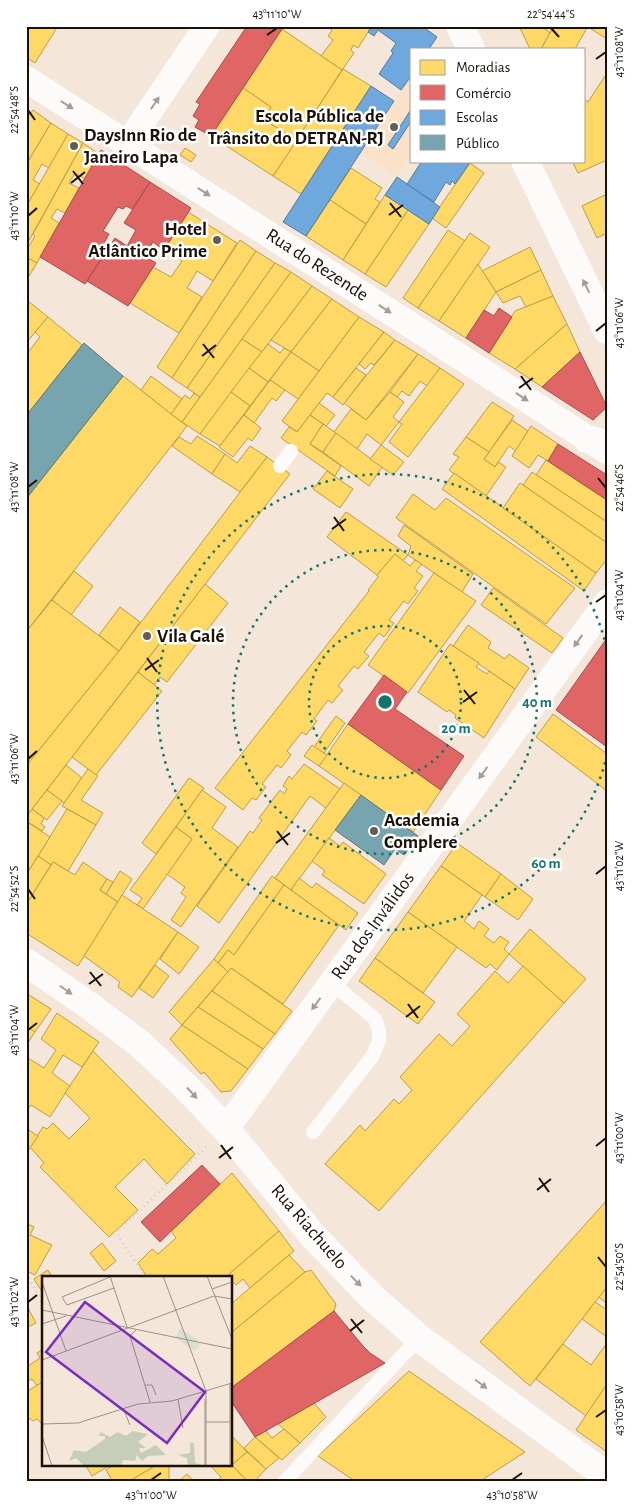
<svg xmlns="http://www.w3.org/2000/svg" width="633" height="1508" viewBox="0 0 633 1508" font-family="'Alegreya Sans',sans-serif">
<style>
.built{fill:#fae1c8}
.homes{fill:#ffd966;stroke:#ba9d4a}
.shops{fill:#e06666;stroke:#a54c4a}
.schools{fill:#6fa8dc;stroke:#567b9c}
.public{fill:#76a5af;stroke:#5a797d}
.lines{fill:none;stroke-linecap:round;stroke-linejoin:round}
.path{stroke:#d1cdc9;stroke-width:3;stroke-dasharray:1 4;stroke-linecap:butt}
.lane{stroke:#fdfbf9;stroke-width:14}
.street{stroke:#fdfbf9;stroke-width:26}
.secondary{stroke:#fdfbf9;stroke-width:28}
.oneway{fill:#a29d98}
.ticks{fill:none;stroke:#1a1107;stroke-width:2}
.ring{fill:none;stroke:#0f766e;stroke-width:2.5;stroke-dasharray:2.5 5}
.poi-dot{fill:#665c51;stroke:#fff;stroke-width:2}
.labels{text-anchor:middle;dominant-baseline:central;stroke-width:5;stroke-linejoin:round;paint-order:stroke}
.poi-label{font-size:19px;font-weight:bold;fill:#1a1107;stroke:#fff;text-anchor:start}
.street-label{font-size:19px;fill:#1a1107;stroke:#fff}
.inset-road{fill:none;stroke:#9d9186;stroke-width:1}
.view{fill:#7b2cbf;fill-opacity:0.15;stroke:#7b2cbf;stroke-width:2.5}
.inset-edge{fill:none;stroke:#1a1107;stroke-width:2.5}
.centre{fill:#0f766e;stroke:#fff;stroke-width:2.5}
.ring-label{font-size:15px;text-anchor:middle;font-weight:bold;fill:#0f766e;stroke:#fff;stroke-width:5;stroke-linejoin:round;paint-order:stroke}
.neatline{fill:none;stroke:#1a1107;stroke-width:2}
.ticks-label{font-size:12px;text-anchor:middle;fill:#1a1107}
</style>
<rect width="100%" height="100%" fill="#f4e7da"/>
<path class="built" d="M412 75V155L397 177 361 153Z"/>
<g class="homes">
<path d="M26 26H58L35 63 26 57Z"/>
<path d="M326 26H372L358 48 353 45 351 50 354 53 342 70 321 56 333 40 328 36 332 30Z"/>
<path d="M519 26H554L541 49H530Z"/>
<path d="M544 26H554L550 33 543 28Z"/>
<path d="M554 26H588L575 49H541Z"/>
<path d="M588 26H607V39L588 27Z"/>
<path d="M282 29 342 70 297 140 264 120 271 107 243 88Z"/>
<path d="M343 69 371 86 301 194 273 176Z"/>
<path d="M607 73V160L578 173 572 161H584V99L588 102Z"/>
<path d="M243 88 271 107 264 120 297 140 273 176 211 136Z"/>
<path d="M33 110 51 123 26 165V120Z"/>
<path d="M51 123 68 134 49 168 42 164 33 180 40 184 26 207V165Z"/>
<path d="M68 134 83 143 26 246V207Z"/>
<path d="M83 143 99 154 85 179 75 173 69 183 79 188 65 213 57 209 51 218 59 223 37 263 26 257V251L35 236 33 234Z"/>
<path d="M185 148 196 155 191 162 180 155Z"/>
<path d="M470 163 484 173 446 228 432 218Z"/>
<path d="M351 168 382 188 375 199 380 202 366 224 330 200Z"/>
<path d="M607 194V233L597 238 582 206Z"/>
<path d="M385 195 408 210 365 274 343 260Z"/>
<path d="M330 200 366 224 343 260 306 236Z"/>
<path d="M408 210 429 224 386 287 365 274Z"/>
<path d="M188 212 237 243 213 281 197 271 187 288 202 297 179 333 130 303 153 267 171 277 182 261 164 250Z"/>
<path d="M448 230 465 241 418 308 403 298Z"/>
<path d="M470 233 490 247 439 321 418 308Z"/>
<path d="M240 240 256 251 172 378 157 367Z"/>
<path d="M530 247 541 270 496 292 482 271Z"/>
<path d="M256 251 275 263 187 388 172 378Z"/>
<path d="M26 257 37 263 26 281Z"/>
<path d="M275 263 291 272 200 397 187 388Z"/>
<path d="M478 264 496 292 466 338 439 321Z"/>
<path d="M541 270 553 296 526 307 520 296 503 303 496 292Z"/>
<path d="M291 272 312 286 262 352 242 339Z"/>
<path d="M312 286 332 299 291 352 271 340Z"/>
<path d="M553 296 567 324 515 369 489 353 515 311Z"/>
<path d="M332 299 359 317 319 371 291 352Z"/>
<path d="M28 301 48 317 26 343V303Z"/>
<path d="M48 317 82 345 26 416V355L40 337 35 332Z"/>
<path d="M359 317 384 332 333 397 327 393 297 432 282 421Z"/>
<path d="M567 324 580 352 542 387 515 369Z"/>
<path d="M384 332 395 340 374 365 371 363 365 369 359 364Z"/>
<path d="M242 339 262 352 200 434 182 422Z"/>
<path d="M395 340 418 354 366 420 344 403Z"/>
<path d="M268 344 280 353 284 348 291 352 268 382 249 368Z"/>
<path d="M291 352 319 371 298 399 270 380Z"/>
<path d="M418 354 440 368 427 386 420 381 409 396 402 391 397 397 390 392Z"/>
<path d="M249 368 268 382 250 406 231 392Z"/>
<path d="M356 368 366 375 343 405 333 397Z"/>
<path d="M440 368 464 384 408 457 389 442 402 424 399 422Z"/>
<path d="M123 376 187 426 26 632V499Z"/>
<path d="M151 376 182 399 171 414 141 390Z"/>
<path d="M270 380 285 390 276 401 272 398 254 423 244 415Z"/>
<path d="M231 392 250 406 220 446 200 434Z"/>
<path d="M390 392 404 402 393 417 399 422 381 445 367 434 357 449 334 432 351 409 366 420Z"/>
<path d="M194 393 200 397 182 422 171 414 185 395 190 399Z"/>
<path d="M492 402 514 416 489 452 466 437Z"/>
<path d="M319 403 335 415 326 426 310 415Z"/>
<path d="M244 415 261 428 252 441 248 438 233 457 219 447Z"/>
<path d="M310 415 323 424 310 444 341 466 335 476 281 438 289 427 297 432Z"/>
<path d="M512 420 528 431 516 451 509 446 495 467 484 459Z"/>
<path d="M323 424 336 433 323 452 310 444Z"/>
<path d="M531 426 558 444 548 461 538 455 529 468 512 456Z"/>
<path d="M336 433 382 467 369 486 323 452Z"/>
<path d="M197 436 225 454 212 474 172 446 179 437 191 444Z"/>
<path d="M466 437 489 452 484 459 495 467 498 462 506 467 486 496 449 470 459 457 453 454Z"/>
<path d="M381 445 404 462 393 475 370 459Z"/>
<path d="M250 446 267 457 240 492 212 474 225 454 237 463Z"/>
<path d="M267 457 290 474 26 817V766L119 651Z"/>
<path d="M546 460 607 500V522L536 475Z"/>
<path d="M327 471 353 489 340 508 313 489Z"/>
<path d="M532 472 607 522V543L523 485Z"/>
<path d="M454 473 596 573 584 591 442 489Z"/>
<path d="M520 483 607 543V559L596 573 503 508Z"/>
<path d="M413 494 435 510 446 498 575 588 546 624 396 518Z"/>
<path d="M346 512 408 555 403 561 395 554 377 575 327 537Z"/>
<path d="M404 525 473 574 462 592 408 555 411 546 398 536Z"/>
<path d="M395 554 410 566 415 560 422 564 416 571 423 576 414 588 418 591 408 604 404 601 389 620 394 623 384 637 379 633 364 652 369 656 358 669 354 666 338 686 343 690 332 703 328 700 314 719 317 721 306 735 302 732 287 751 291 755 281 768 277 765 262 784 266 787 256 800 252 798 243 810 215 788 369 591 368 590 378 577 377 575Z"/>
<path d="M74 571 93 586 71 615 52 600Z"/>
<path d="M434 573 476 601 408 693 368 665Z"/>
<path d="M205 584 228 603 167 682 160 677 154 685 138 672Z"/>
<path d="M493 588 563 638 552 653 481 605Z"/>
<path d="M52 600 119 651 26 766V632Z"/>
<path d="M120 607 140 622 119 651 99 635Z"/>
<path d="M468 625 491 642 488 648 505 659 509 654 529 668 515 689 453 646Z"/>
<path d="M450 644 479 663 476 667 487 674 489 671 515 689 484 738 455 718 456 715 449 710 447 712 418 692Z"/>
<path d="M138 672 162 691 96 775 72 757Z"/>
<path d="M603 679 607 682V699L595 692Z"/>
<path d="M553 714 607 754V791L536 737Z"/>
<path d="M336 716 345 723 324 753 314 747Z"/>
<path d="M348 724 441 790 413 832 319 766Z"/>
<path d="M312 745 327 755 319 766 304 756Z"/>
<path d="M304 764 340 789 326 808 310 796 219 923 197 906 250 831 253 833 262 820 259 818 280 790 284 794 287 789 283 786 289 776 292 779Z"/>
<path d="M66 765 82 778 64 803 47 790Z"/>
<path d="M88 769 98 776 81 800 103 813 96 825 62 806Z"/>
<path d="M189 778 204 788 156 854 142 843Z"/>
<path d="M344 783 361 795 291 890 275 878Z"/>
<path d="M47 790 62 801 47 820 32 809Z"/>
<path d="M202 790 226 807 212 828 238 847 181 927 171 920 186 897 181 893 185 887 167 874 192 839 176 827Z"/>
<path d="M32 809 44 818 41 824 45 827 42 831 26 821V817Z"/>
<path d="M67 809 96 825 68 871 53 862 51 865 38 856Z"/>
<path d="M26 821 50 837 26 875Z"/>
<path d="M176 827 192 839 143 909 137 905 142 898 130 890Z"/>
<path d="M329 838 340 846 343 842 386 874 364 904 322 875 325 871 312 861Z"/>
<path d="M457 843 501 874 485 897 441 866Z"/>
<path d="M38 856 51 865 26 905V875Z"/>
<path d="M53 862 75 875 83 862 107 879 100 890 118 902 78 966 26 933V905Z"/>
<path d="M441 866 482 895 464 921 474 929 479 921 489 929 484 936 494 943 500 936 509 942 504 949 509 954 497 970 490 964 486 968 408 912Z"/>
<path d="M120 871 132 879 118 902 106 894Z"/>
<path d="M501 874 533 899 518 920 485 897Z"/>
<path d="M272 876 284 885 234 955 228 950 218 963 214 959Z"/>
<path d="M299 878 312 888 316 883 358 913 346 930 291 890Z"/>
<path d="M107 879 113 882 106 894 100 890Z"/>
<path d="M284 885 339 925 283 1004 231 968 228 972 218 963 228 950 234 955Z"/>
<path d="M122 895 178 932 132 997 118 987 120 982 84 956Z"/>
<path d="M408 912 457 947 423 993 375 958Z"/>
<path d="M530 929 586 979 564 1003 509 954Z"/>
<path d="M178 932 199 947 179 974 160 959Z"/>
<path d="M375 958 435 1002 418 1024 359 981Z"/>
<path d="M214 959 228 972 182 1025 169 1012Z"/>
<path d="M155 965 169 976 153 998 139 988Z"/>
<path d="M523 966 564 1003 379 1211 325 1164 360 1125 365 1131 394 1099 399 1104 412 1090 400 1077 439 1034 452 1046 470 1026 457 1014 495 971 508 983Z"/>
<path d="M231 968 292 1011 275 1034 212 991Z"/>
<path d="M212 991 275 1034 263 1049 198 1007Z"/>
<path d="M29 995 51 1009 35 1032 26 1026V999Z"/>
<path d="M198 1007 263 1049 248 1069 182 1025Z"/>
<path d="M57 1013 99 1042 82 1067 63 1055 52 1073 70 1086 50 1117 31 1105 26 1112V1062L28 1058 44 1068 56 1050 41 1039Z"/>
<path d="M182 1025 248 1069 231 1091 221 1092 204 1072 201 1074 170 1039Z"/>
<path d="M26 1026 35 1032 26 1046Z"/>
<path d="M93 1051 195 1154 167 1184 144 1159 115 1187 138 1210 109 1237 40 1167 44 1163 30 1147 43 1127 47 1129 53 1123 69 1139 90 1118 65 1093Z"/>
<path d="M26 1128 38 1136 26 1154Z"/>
<path d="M232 1173 279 1231 226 1277H147L138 1263 152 1249 158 1254 176 1238 171 1231Z"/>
<path d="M607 1200V1287L530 1386 480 1342Z"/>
<path d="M26 1223 34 1227 30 1235 52 1245 35 1275 26 1271Z"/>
<path d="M279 1231 294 1251 250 1288 243 1279 236 1285 231 1279V1277L228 1275Z"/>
<path d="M102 1243 116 1261 104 1271 90 1253Z"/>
<path d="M289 1255 305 1272 231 1333V1304Z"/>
<path d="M48 1270 52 1277H44V1295L34 1279Z"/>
<path d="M311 1270 336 1304 334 1311 231 1388V1333L305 1272Z"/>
<path d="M607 1287V1304L599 1297Z"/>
<path d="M595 1302 607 1310V1337L582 1319Z"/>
<path d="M26 1304 36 1323 26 1328Z"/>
<path d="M607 1343V1384L586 1416 536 1379 563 1344 591 1365Z"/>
<path d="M44 1349V1381L37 1386 32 1379 26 1382V1363L28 1366 40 1358 37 1353Z"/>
<path d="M409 1371 525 1452 479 1482H356L318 1456Z"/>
<path d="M44 1381V1426L37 1419 33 1421 26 1416V1392Z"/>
<path d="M607 1384V1452L576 1430Z"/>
<path d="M314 1403 326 1417 300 1443 278 1424Z"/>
<path d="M284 1429 300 1443 282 1460 255 1437 266 1431 272 1438Z"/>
<path d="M231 1435 247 1452 232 1465 231 1464Z"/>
<path d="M255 1437 279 1458 266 1469 244 1448Z"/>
<path d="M247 1452 266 1469 254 1482H248L232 1465Z"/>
<path d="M85 1464H112L92 1476Z"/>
<path d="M115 1464H150L152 1468 128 1482H113L106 1470Z"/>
<path d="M158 1464H169V1482H128Z"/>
<path d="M209 1464H231L248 1482H220L218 1480 221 1477Z"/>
<path d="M187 1474 194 1482H178Z"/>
</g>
<g class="shops">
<path d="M247 26H278L282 29 211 136 195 127 199 120 193 116 200 104 196 102Z"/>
<path d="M101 150 150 182 132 209 126 206 123 209 118 207 103 231 109 234 99 252 104 255 85 284 40 257Z"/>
<path d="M150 182 191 208 164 250 153 242 144 256 156 263 128 306 87 281 115 238 127 246 136 230 124 223Z"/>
<path d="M499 308 512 317 489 353 466 338 484 310 494 316Z"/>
<path d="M580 352 607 407 593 420 542 387Z"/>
<path d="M558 444 607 475V500L548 461Z"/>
<path d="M607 638V747L556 710Z"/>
<path d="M384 675 407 692 395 709 464 756 441 790 348 724Z"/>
<path d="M202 1165 220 1184 160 1242 141 1222Z"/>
<path d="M334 1311 363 1346 370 1353 385 1363 255 1437 231 1401V1388Z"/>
</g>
<g class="schools">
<path d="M372 26H422L437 37 429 49H412V75L401 90 379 74 393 53 391 51 396 43 378 30 374 36 368 32Z"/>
<path d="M371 86 394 101 306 236 283 222Z"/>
<path d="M412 108V120L393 149 388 145Z"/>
<path d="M422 161H471L455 184 452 181 450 185 446 182 434 202 407 184Z"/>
<path d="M397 177 440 207 429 224 385 195Z"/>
</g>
<g class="public">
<path d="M84 343 123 376 26 499V416Z"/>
<path d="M361 795 418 836 404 855 395 849 384 865 335 830Z"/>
</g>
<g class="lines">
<g class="path">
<path d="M26 1274 44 1304"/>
<path d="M146 1277 119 1238 118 1234 119 1230 207 1146"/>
</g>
<g class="lane">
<path d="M280 466 291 451"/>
<path d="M313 1132 372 1057 379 1041V1031L375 1019 332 983"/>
<path d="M284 1482 419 1338"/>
</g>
<g class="street">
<path d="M26 79 607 451"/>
<path d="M128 143 207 26"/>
<path d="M226 1129 607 602"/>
</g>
<g class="secondary">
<path d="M460 26 471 49"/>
<path d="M525 161 607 330"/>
<path d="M587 439 607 444"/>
<path d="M26 962 91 1007 140 1044 185 1086 226 1129 314 1237 373 1298 419 1338 607 1476"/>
</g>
</g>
<defs><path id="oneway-solid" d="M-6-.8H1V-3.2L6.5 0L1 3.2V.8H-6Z" transform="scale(1.25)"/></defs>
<g class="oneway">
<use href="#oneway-solid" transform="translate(155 103) rotate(-56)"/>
<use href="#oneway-solid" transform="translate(67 105) rotate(32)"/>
<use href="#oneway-solid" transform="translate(204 192) rotate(33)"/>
<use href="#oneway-solid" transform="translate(586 286) rotate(-116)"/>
<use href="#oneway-solid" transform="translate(385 309) rotate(33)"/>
<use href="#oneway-solid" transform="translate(522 397) rotate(33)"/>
<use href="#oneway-solid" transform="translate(578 641) rotate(126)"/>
<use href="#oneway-solid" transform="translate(483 773) rotate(126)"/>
<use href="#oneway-solid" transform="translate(66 990) rotate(35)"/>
<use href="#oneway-solid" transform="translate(316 1004) rotate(126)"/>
<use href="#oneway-solid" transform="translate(192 1093) rotate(47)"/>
<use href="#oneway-solid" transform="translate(356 1281) rotate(46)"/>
<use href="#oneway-solid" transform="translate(481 1384) rotate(37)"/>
</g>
<path class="ticks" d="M551 28 559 37M267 35 277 28M596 59 606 52M28 110 35 120M73 171 83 184M71 183 85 172M390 203 401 217M389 215 403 205M28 216 37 208M596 331 606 323M203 344 214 358M202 356 216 345M521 376 531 390M519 388 533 378M598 478 606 488M28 487 37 480M334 517 344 531M332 529 346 519M596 602 606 595M147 658 157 672M145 670 159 660M464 690 475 704M463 702 477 692M28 759 37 751M277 831 288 845M276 843 290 833M596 874 606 866M28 889 35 899M90 972 101 986M89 984 103 974M408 1004 418 1018M406 1017 420 1006M28 1030 37 1023M221 1145 231 1159M596 1146 606 1138M219 1158 233 1147M539 1178 549 1192M537 1190 551 1179M598 1257 606 1267M28 1302 37 1295M351 1319 362 1333M350 1331 364 1320M596 1417 606 1410M151 1480 161 1473M512 1480 522 1473"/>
<g class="ring">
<circle cx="385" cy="702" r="76"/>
<circle cx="385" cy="702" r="152"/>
<path d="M607 755A228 228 0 1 1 607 649"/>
</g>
<g class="poi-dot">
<circle cx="394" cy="127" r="5"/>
<circle cx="74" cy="146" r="5"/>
<circle cx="217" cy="240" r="5"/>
<circle cx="147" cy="636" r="5"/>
<circle cx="374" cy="831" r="5"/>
</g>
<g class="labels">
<g class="poi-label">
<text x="384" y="116" text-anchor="end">Escola Pública de<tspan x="384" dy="22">Trânsito do DETRAN-RJ</tspan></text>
<text x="84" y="135">DaysInn Rio de<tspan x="84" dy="22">Janeiro Lapa</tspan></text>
<text x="207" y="229" text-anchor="end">Hotel<tspan x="207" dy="22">Atlântico Prime</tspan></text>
<text x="157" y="636">Vila Galé</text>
<text x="384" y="820">Academia<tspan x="384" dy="22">Complere</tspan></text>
</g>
<g class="street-label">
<text transform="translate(317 265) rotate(33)">Rua do Rezende</text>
<text transform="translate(373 926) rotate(-54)">Rua dos Inválidos</text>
<text transform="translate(309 1227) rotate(49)">Rua Riachuelo</text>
</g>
</g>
<g transform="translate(42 1276)">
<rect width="190" height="190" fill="#f4e7da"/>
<path d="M138 52 155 63 158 68 153 75 133 62Z" fill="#dadecc"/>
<path d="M90 155 106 158 96 166 104 172H97L99 177 114 169 124 179 106 180 100 185 95 179 93 185 81 184 79 190H42L34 182 27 185 32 174 44 176 63 163V160H57L59 156 68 161 76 156 84 160ZM148 167H152L153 187 162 190H146L145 182 136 179 148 177Z" fill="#c6cdb8"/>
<path class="inset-road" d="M68 0 85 51M121 0 164 115V190M165 0 190 63M68 1 20 21 25 29 72 12M0 6 24 75M170 13 190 6M0 34 190 73M0 48 24 40M94 54 88 60 108 126M0 84 172 20 190 23M188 108V190M103 109H110L114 119M136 123 141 152M81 132 88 149M164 146H188M0 148 36 147 96 128 130 125 190 107M0 160 10 190M163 190V123"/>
<path class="view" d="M43 26 163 116 125 167 4 76Z"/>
<rect width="190" height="190" class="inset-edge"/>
</g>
<circle cx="385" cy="702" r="8" class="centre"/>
<g class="ring-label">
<text x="537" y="707">40 m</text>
<text x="456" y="733">20 m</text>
<text x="546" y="868">60 m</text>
</g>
<rect width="633" height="1508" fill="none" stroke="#ffffff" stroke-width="55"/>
<rect x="410" y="48" width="175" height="115" fill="#ffffff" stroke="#a3a09c"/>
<rect x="420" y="60" width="25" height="15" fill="#ffd966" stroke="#a3a09c"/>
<text x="456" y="72" font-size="15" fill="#1a1107">Moradias</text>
<rect x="420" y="85" width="25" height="15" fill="#e06666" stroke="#a3a09c"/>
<text x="456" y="98" font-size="15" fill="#1a1107">Comércio</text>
<rect x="420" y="110" width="25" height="15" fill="#6fa8dc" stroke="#a3a09c"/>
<text x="456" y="122" font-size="15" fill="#1a1107">Escolas</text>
<rect x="420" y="135" width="25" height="15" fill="#76a5af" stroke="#a3a09c"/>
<text x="456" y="148" font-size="15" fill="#1a1107">Público</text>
<rect x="28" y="28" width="578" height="1452" class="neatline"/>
<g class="ticks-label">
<text x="277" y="18">43°11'10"W</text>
<text x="551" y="18">22°54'44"S</text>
<text transform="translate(619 52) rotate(-90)" y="4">43°11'08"W</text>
<text transform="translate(14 110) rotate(-90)" y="4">22°54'48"S</text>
<text transform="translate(14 216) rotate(-90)" y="4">43°11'10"W</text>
<text transform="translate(619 323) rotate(-90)" y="4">43°11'06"W</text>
<text transform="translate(14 487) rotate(-90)" y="4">43°11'08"W</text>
<text transform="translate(619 488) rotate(-90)" y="4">22°54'46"S</text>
<text transform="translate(619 595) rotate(-90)" y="4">43°11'04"W</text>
<text transform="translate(14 759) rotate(-90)" y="4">43°11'06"W</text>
<text transform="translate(619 866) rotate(-90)" y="4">43°11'02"W</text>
<text transform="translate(14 889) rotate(-90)" y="4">22°54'52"S</text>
<text transform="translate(14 1030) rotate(-90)" y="4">43°11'04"W</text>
<text transform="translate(619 1138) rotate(-90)" y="4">43°11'00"W</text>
<text transform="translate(619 1267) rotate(-90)" y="4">22°54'50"S</text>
<text transform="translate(14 1302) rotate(-90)" y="4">43°11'02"W</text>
<text transform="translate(619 1410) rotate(-90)" y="4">43°10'58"W</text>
<text x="151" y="1499">43°11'00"W</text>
<text x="512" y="1499">43°10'58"W</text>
</g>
</svg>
